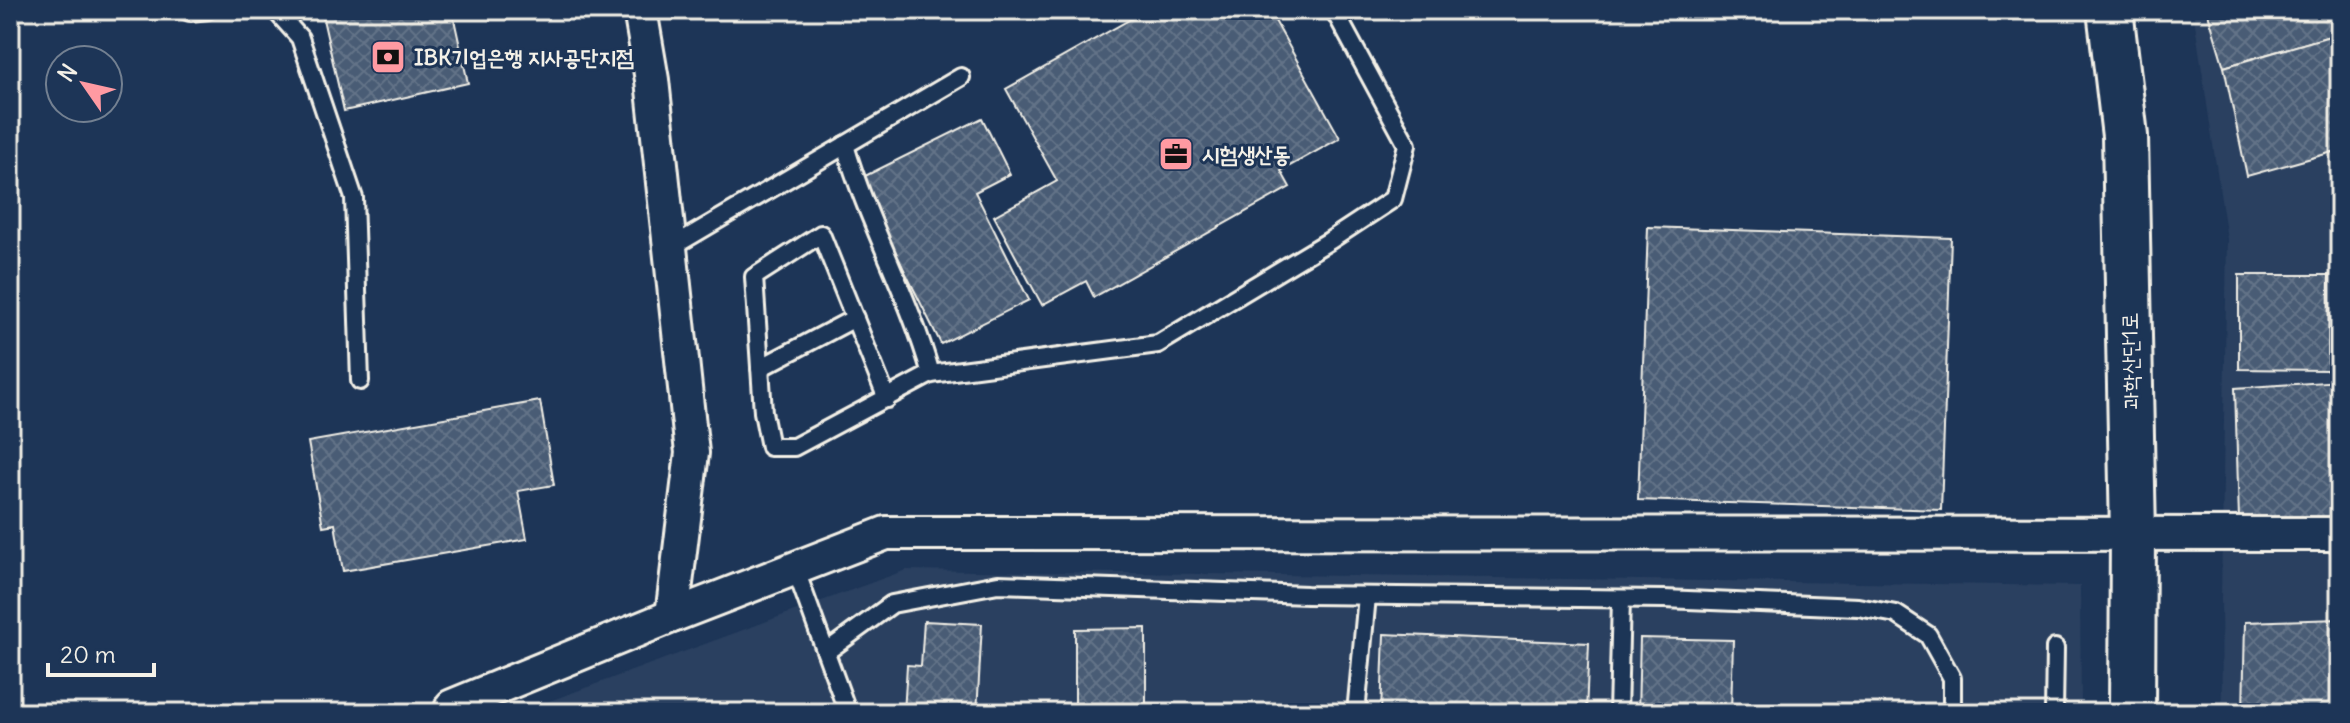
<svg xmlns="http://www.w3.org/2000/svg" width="2350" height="723" viewBox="0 0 2350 723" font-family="Delius,'Poor Story',sans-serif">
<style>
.built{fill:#2a4060}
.building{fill:url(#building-cross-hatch);stroke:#f4f1e8;stroke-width:2}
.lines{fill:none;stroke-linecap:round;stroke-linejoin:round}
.lane-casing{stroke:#f4f1e8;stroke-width:22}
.street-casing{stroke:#f4f1e8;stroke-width:38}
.secondary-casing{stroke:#f4f1e8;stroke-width:50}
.lane{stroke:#1d3557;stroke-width:16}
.street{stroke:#1d3557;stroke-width:32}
.secondary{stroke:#1d3557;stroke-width:44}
.labels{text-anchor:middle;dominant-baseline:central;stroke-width:6;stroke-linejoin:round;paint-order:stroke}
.poi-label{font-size:22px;font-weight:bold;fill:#f4f1e8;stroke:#1d3557;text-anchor:start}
.street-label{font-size:22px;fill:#f4f1e8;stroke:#1d3557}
</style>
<defs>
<pattern id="building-cross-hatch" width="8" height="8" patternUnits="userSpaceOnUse" patternTransform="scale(2)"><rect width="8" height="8" fill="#485b74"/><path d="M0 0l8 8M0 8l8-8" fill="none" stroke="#637388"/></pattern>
</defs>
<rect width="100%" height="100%" fill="#1d3557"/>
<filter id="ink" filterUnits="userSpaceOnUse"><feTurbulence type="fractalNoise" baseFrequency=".0125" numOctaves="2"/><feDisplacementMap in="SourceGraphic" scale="16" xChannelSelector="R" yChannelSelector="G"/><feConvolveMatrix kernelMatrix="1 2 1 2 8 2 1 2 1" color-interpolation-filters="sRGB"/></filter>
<g filter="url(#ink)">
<g class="built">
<path d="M2193 10H2340V713H2222L2221 598 2227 239Z"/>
<path d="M906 570 2080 586 2081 713H517Z"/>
</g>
<g class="building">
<path d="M321 10H452L468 83 344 111Z"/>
<path d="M1147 10H1269L1340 138 1281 171 1290 187 1094 297 1086 281 1042 305 994 216 1057 181 1006 89Z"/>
<path d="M2207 10H2340V33L2224 67Z"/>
<path d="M2340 33V150L2247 176 2224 67Z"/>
<path d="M982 118 1010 174 975 192 1029 300 941 344 859 179Z"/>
<path d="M1648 227 1951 238 1941 510 1638 500Z"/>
<path d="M2239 275H2329L2328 370 2239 369Z"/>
<path d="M2340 381V519L2239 520 2235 388Z"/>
<path d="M540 401 554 485 518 491 527 539 343 571 335 524 323 526 308 442Z"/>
<path d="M2340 619V713H2243L2245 622Z"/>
<path d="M924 621 982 624 977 713H904L907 665 921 666Z"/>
<path d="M1146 628V713H1075V629Z"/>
<path d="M1384 634 1589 643 1586 713H1381Z"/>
<path d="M1640 638 1733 640 1731 713H1638Z"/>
</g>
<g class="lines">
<g class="lane-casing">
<g id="lane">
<path d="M185 10 190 12 208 10"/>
<path d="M275 10 300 38 354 198 360 381"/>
<path d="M845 145C868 224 909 295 931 374"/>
<path d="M670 248 961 77"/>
<path d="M760 368 855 318"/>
<path d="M887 399 821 234 754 277 763 412 770 447H794L931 374 1158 344 1329 241 1393 199 1407 145 1334 10"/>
<path d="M795 568 848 713"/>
<path d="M826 652 892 604 998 584 1307 595 1664 599 1858 607 1896 614 1928 635 1952 678V713"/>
<path d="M1356 713 1367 596"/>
<path d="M1618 713 1621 599"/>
<path d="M2054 713 2055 648"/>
</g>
</g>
<g class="street-casing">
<g id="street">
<path d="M640 10 652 80 692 453 672 616"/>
<path d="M454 713 452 706 672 616 886 533 2340 534"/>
</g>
</g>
<g class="secondary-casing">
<path id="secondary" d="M2110 10 2125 136 2133 535 2132 713"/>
</g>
<use href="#lane" class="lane"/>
<use href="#street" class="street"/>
<use href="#secondary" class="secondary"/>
</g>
</g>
<defs>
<g id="bank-square" transform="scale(1.8)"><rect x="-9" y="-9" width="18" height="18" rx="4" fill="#ff9aa2" stroke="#1d3557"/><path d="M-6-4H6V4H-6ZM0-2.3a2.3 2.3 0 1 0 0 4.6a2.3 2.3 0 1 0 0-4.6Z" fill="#111"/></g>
<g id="office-square" transform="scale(1.8)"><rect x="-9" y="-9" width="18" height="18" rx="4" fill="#ff9aa2" stroke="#1d3557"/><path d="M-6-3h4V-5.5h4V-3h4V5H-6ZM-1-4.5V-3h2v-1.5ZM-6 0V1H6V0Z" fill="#111"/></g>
</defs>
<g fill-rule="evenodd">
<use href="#bank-square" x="388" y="57"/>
<use href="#office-square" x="1176" y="154"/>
</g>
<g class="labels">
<g class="poi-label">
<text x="414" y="57">IBK기업은행 지사공단지점</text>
<text x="1202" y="154">시험생산동</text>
</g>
<g class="street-label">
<text transform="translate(2130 361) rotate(-91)">과학산단1로</text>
</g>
</g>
<rect width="2350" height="723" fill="none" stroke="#1d3557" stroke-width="40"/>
<rect x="20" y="20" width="2310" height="683" fill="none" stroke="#f4f1e8" stroke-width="3" filter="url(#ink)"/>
<g transform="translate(84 84) rotate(304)"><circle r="38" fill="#1d3557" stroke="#738091" stroke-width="2"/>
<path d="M0-6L14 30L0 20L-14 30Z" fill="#ff9aa2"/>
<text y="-12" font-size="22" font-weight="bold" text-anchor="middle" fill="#f4f1e8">N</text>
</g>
<path d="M48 663v12h106v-12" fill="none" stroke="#f4f1e8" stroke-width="4"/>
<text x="60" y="663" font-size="24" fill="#f4f1e8" stroke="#1d3557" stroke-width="6" paint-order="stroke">20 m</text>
</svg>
